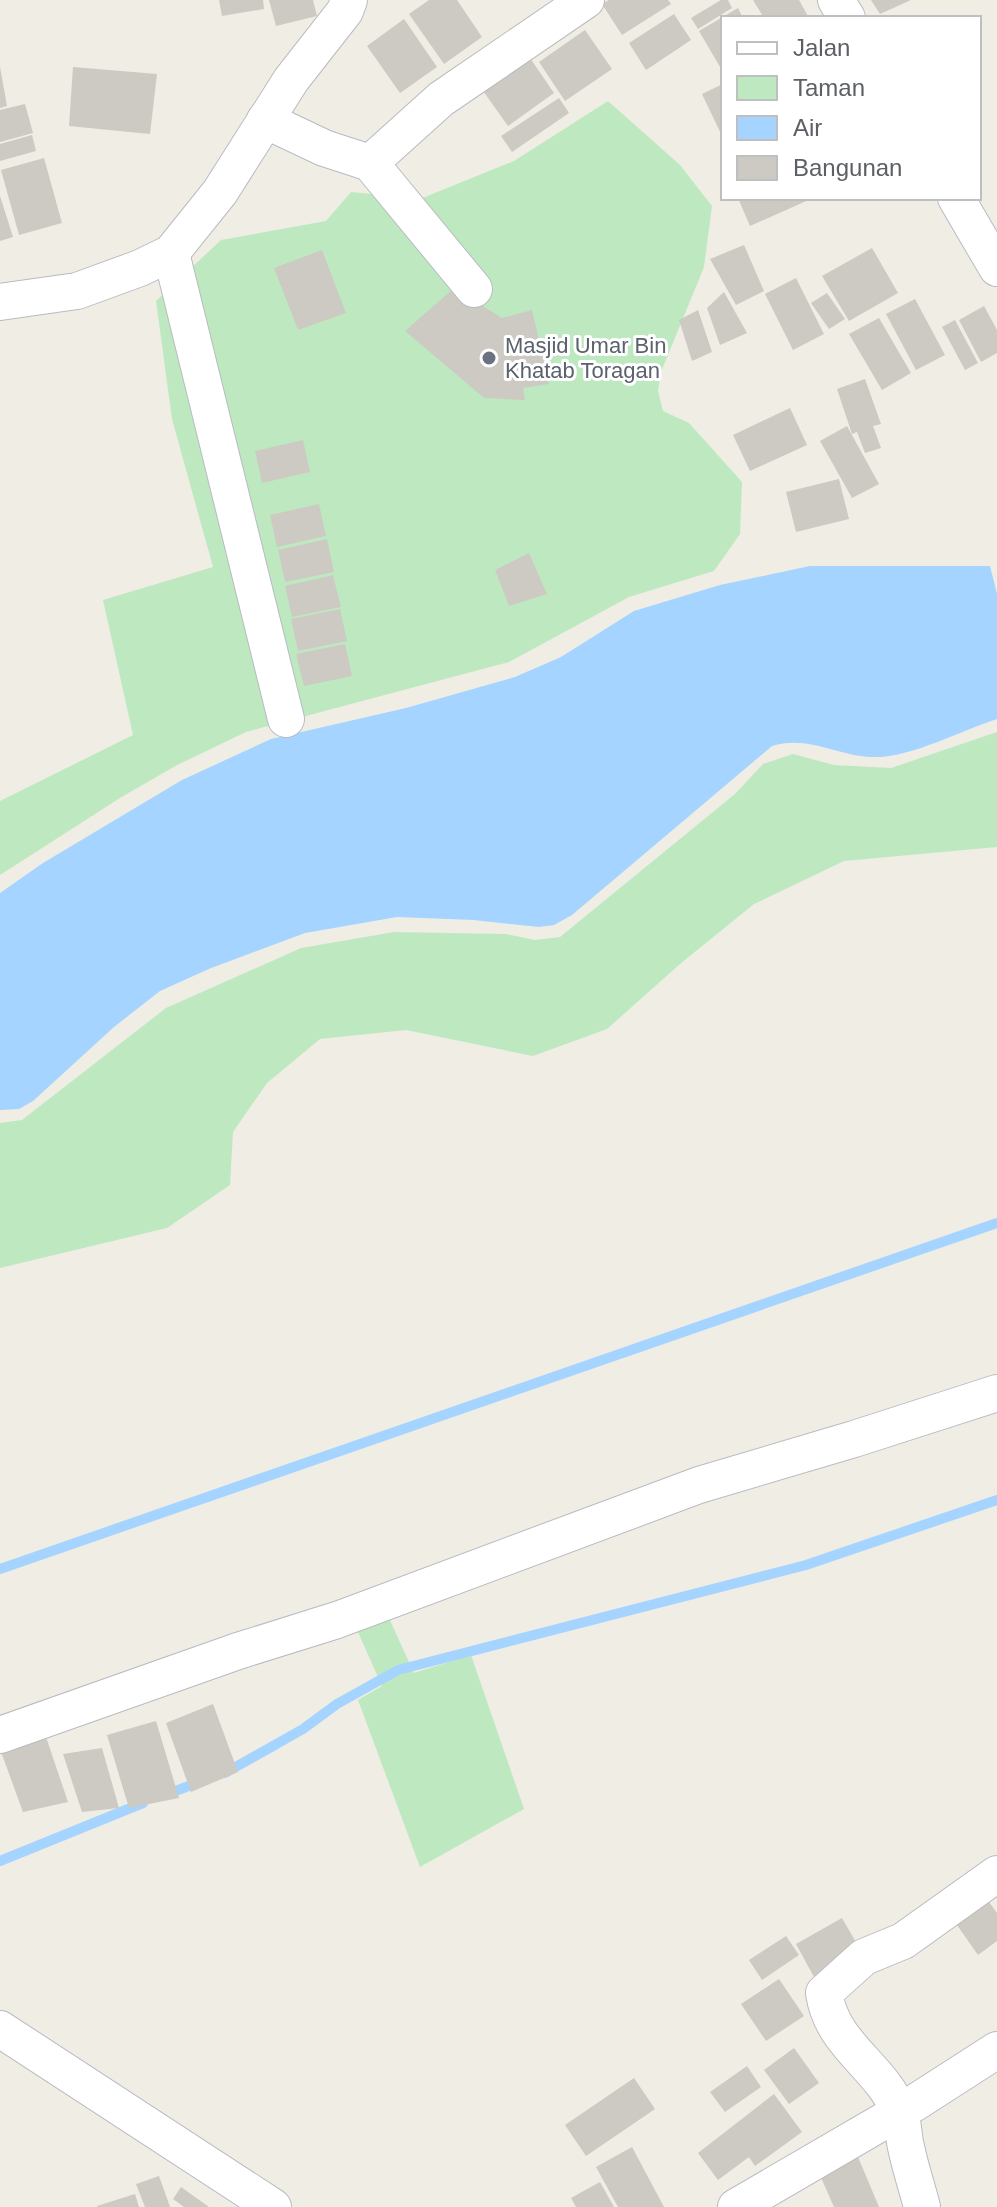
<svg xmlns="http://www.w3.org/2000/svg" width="997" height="2207" viewBox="0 0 997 2207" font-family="Helvetica,sans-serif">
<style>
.green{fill:#bee9c0}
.water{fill:#a4d4ff}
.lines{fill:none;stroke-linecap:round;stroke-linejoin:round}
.stream{stroke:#a4d4ff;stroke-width:10}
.building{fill:#cccac3}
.minor-casing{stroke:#b9bbc1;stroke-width:38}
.minor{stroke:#fff;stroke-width:36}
.worship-dot{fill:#6b7280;stroke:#fff;stroke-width:3}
.labels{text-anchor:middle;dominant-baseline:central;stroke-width:6;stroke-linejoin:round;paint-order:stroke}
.worship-label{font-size:22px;fill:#5b616d;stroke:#fff;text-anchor:start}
</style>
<rect width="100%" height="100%" fill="#efede4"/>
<g class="green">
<path d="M608 101 680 165 712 206 704 267 661 372 658 391 663 411 689 423 742 482 740 534 714 571 629 597 509 662 246 732 177 765 120 798 0 875V801L133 735 103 600 213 567 172 419 156 301 221 240 326 221 351 192 420 199 514 161Z"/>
<path d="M997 732V847L844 861 754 904 680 964 607 1029 533 1056 406 1030 320 1039 267 1083 233 1132 230 1185 167 1228 0 1268V1123L22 1120 166 1008 301 948 394 932 505 934 535 940 560 937 735 794 763 764 793 754 834 765 891 768Z"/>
<path d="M389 1618 414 1673 471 1655 524 1809 420 1867 358 1700 382 1686 357 1630Z"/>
</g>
<path class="water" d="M810 566H990L997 594V719C963 730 911 757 877 757 841 758 808 734 772 746L572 915 554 925 539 927 474 920 397 917 305 933 211 968 160 991 114 1027 33 1101 19 1109 0 1110V893L43 863 182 780 271 739 406 708 515 677 561 657 634 611 720 585Z"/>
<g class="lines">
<g class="stream">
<path d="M0 1569 997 1223"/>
<path d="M225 1773 303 1729 337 1704 398 1670 806 1565 997 1500"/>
<path d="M165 1795 199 1782"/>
<path d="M0 1861 143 1803"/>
</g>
</g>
<g class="building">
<path d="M219 0H263L264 9 222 16Z"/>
<path d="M269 0H313L317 16 276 26Z"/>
<path d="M429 0H457L482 37 444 64 409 14Z"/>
<path d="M609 0H668L671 4 622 35 602 4Z"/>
<path d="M721 0H728L732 8 698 29 691 18Z"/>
<path d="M753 0H799L809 18H764Z"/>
<path d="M871 0H911L880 14Z"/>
<path d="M738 8 743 18H723V72L699 31Z"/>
<path d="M674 14 691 40 646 70 629 43Z"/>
<path d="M404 19 437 67 400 93 367 46Z"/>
<path d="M585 30 612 69 565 101 539 62Z"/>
<path d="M528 55 554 93 508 126 481 88Z"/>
<path d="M0 67 7 106 0 108Z"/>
<path d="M73 67 157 74 150 134 69 126Z"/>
<path d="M723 84V138L702 94Z"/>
<path d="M559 98 569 113 512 152 501 136Z"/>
<path d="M25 104 33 133 0 142V110Z"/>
<path d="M32 135 36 151 0 161V144Z"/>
<path d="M44 158 62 223 19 235 1 170Z"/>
<path d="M0 196 13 237 0 241Z"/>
<path d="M738 198H813L750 226Z"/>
<path d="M744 245 764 291 736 305 710 259Z"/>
<path d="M872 248 898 293 849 321 822 276Z"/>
<path d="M322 250 346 313 298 330 274 268Z"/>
<path d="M796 278 824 334 793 350 765 294Z"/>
<path d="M454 288 502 318 532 310 549 384 523 388 525 400 484 398 405 331Z"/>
<path d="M724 292 747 333 720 345 707 308Z"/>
<path d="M827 293 845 319 829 329 811 303Z"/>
<path d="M915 299 945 355 916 370 886 314Z"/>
<path d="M984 306 997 330V353L981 362 959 320Z"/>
<path d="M698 310 712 352 692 361 679 320Z"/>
<path d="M879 318 911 373 882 390 849 334Z"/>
<path d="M955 320 978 363 965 370 942 327Z"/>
<path d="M865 379 881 424 873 426 881 448 865 453 857 432 852 434 837 389Z"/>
<path d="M790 408 807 445 750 471 733 435Z"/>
<path d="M847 426 879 484 852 498 820 441Z"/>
<path d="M303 440 310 472 262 483 255 451Z"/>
<path d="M839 479 849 519 796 532 786 492Z"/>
<path d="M319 504 326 536 277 547 270 515Z"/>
<path d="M327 539 334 572 285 582 278 550Z"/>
<path d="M529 553 547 594 509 606 495 570Z"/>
<path d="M333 575 341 607 292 617 285 586Z"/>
<path d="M340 609 347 641 298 651 291 619Z"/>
<path d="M345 644 352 676 304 686 296 654Z"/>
<path d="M213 1704 238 1772 191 1792 166 1723Z"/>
<path d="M156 1721 179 1798 129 1808 107 1735Z"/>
<path d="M46 1737 68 1802 23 1812 0 1749Z"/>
<path d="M102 1748 119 1808 82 1812 63 1754Z"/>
<path d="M989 1902 997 1913V1941L978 1955 957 1925Z"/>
<path d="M842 1918 861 1951 814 1977 796 1944Z"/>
<path d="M786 1936 799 1955 762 1980 749 1960Z"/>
<path d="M779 1979 804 2016 766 2041 741 2004Z"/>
<path d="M794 2048 819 2083 789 2104 764 2070Z"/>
<path d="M747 2066 761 2087 725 2112 710 2092Z"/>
<path d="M634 2078 655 2109 586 2156 565 2125Z"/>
<path d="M774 2094 802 2132 755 2166 749 2157 718 2180 698 2153Z"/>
<path d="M632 2147 664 2207H618L596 2167Z"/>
<path d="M858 2157 879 2207H834L819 2173Z"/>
<path d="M159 2176 170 2207H145L136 2184Z"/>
<path d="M600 2182 614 2207H576L571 2198Z"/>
<path d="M181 2187 209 2207H184L173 2199Z"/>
<path d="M135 2194 139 2207H97V2206Z"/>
</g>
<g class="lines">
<g class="minor-casing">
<g id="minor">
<path d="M836 0 847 18"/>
<path d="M265 120 324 148 370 163 474 289"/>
<path d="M370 163 441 99 586 0"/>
<path d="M956 198 997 268"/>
<path d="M171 253 286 719"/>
<path d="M0 302 77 291 140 268 171 253 220 192 291 80 345 11 349 0"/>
<path d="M0 1735 238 1651 337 1620 699 1485 854 1439 997 1393"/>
<path d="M0 2029 273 2207"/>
<path d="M736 2207 913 2104 997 2050"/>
<path d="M922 2207C917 2187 910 2167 906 2147 903 2136 904 2122 899 2111 880 2065 832 2046 824 1993L864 1957 903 1941 997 1874"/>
</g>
</g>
<use href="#minor" class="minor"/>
</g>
<circle class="worship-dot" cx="489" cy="358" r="8"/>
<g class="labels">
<g class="worship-label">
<text x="505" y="345">Masjid Umar Bin<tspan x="505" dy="25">Khatab Toragan</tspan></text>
</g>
</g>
<rect x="721" y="16" width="260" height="184" fill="#ffffff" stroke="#bebfc1" stroke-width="2"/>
<rect x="737" y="42" width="40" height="12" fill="#ffffff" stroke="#bebfc1" stroke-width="2"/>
<text x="793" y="56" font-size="24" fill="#5c6065">Jalan</text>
<rect x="737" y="76" width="40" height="24" fill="#bee9c0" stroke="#bebfc1" stroke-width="2"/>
<text x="793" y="96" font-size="24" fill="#5c6065">Taman</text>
<rect x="737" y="116" width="40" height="24" fill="#a4d4ff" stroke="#bebfc1" stroke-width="2"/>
<text x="793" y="136" font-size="24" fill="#5c6065">Air</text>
<rect x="737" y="156" width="40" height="24" fill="#cccac3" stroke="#bebfc1" stroke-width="2"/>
<text x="793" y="176" font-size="24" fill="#5c6065">Bangunan</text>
</svg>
